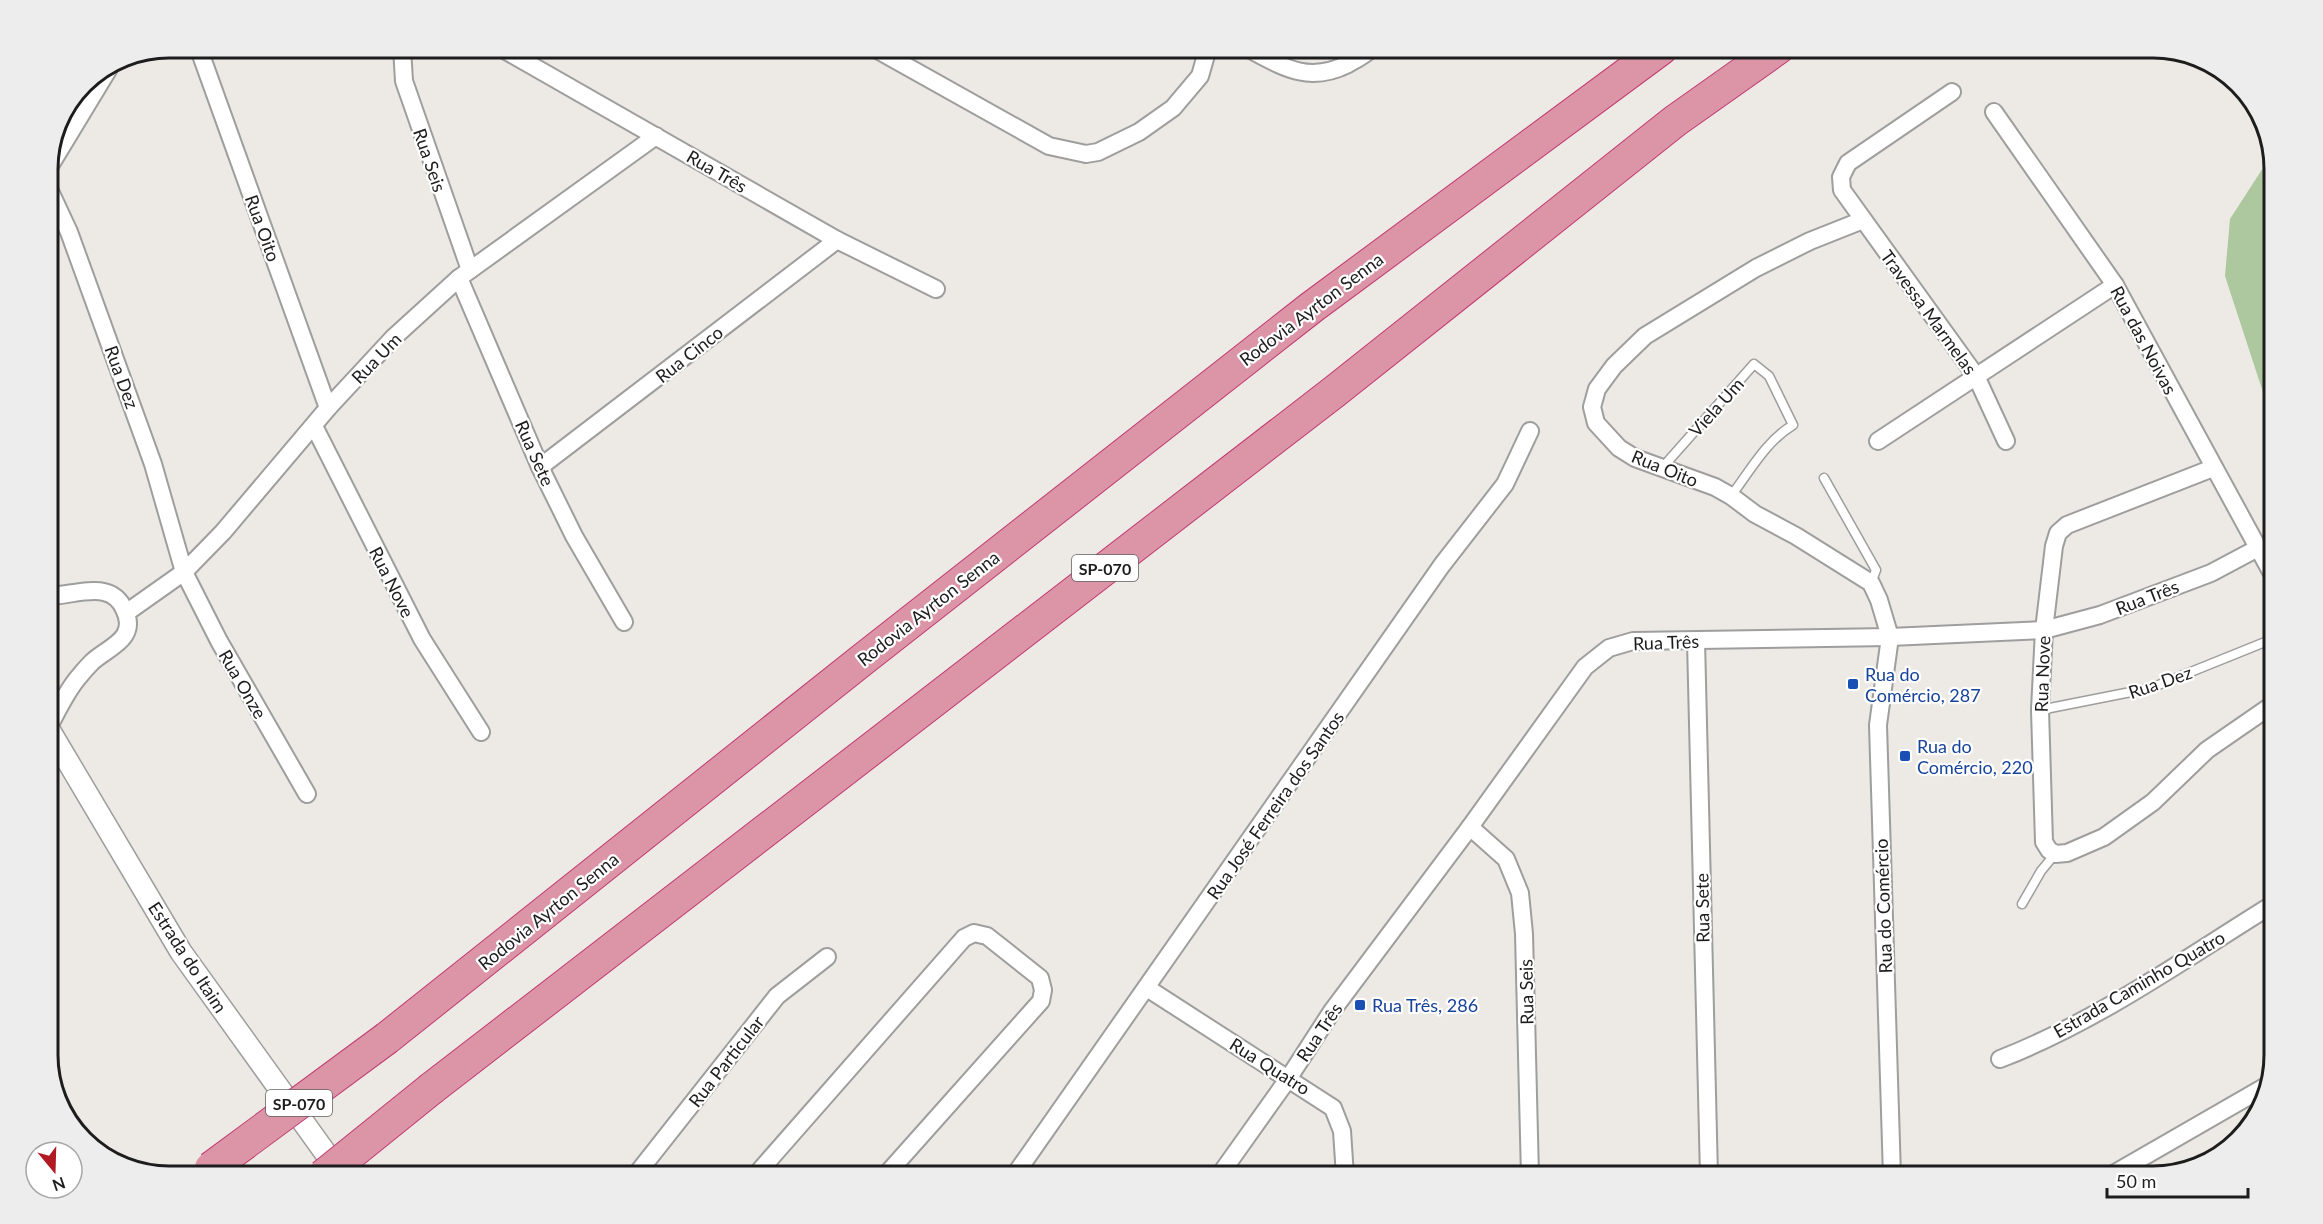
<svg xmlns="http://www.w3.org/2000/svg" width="2323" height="1224" viewBox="0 0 2323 1224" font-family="Lato,sans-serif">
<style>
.forest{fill:#adc79e}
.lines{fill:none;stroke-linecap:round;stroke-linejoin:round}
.service-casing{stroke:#9e9e9e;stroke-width:11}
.minor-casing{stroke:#9e9e9e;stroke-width:20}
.tertiary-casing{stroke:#9e9e9e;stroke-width:24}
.motorway-casing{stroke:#c23a72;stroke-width:34}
.service{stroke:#fff;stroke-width:8}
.minor{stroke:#fff;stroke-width:16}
.tertiary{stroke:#fff;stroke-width:21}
.motorway{stroke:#db95a7;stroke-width:32}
.motorway-bridge-casing{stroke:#c23a72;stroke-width:34;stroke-linecap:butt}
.motorway-bridge{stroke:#db95a7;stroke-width:32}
.transit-dot{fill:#1a4fb4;stroke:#fff;stroke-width:2}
.labels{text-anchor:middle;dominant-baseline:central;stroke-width:4.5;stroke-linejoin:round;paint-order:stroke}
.shield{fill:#fff;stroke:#616161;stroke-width:1.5}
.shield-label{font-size:16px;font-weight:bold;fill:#1d1d1d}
.street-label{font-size:18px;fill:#1d1d1d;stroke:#fff}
.transit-label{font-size:18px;fill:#164399;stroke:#fff;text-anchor:start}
.rim{fill:none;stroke:#1d1d1d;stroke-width:3}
</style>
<rect width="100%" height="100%" fill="#ede9e4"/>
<path class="forest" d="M2272 154 2275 162V429L2225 276 2230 219Z"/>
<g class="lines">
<g class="service-casing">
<g id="service">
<path d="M1662 468 1754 364 1769 376 1793 425C1766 441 1750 471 1731 496"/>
<path d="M1824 478 1876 570 1871 583"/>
<path d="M2040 710 2151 688 2275 638"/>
<path d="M2022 904 2041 871 2055 854"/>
</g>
</g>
<g class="minor-casing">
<g id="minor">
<path d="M197 48 201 55 328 408"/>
<path d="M402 48 404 81 470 270"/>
<path d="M501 48 837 240 936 289"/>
<path d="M874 48 1049 146 1086 154 1098 152 1139 132 1173 108 1200 76 1208 48"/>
<path d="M1247 48C1283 67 1308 84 1348 64 1357 59 1365 55 1372 48"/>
<path d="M1952 92 1848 163 1841 177 1842 190 1976 376 2006 441"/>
<path d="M1994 112 2115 285 2275 579"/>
<path d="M48 169 111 65"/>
<path d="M48 187 69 232 153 464 184 572 219 641 307 794"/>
<path d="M1863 220 1810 241 1756 268 1645 336 1614 366 1597 389 1592 407 1596 423 1619 448 1635 458 1715 487 1731 496 1755 514 1796 536 1871 583 1879 600 1890 637 1878 725 1892 1176"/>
<path d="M459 278 540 467 574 536 624 622"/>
<path d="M314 426 422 639 481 732"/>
<path d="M1878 441 2115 285"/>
<path d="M540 467 837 240"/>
<path d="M2213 468 2067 525 2058 533 2054 546 2044 630 2040 710 2044 842 2049 850 2055 854 2067 853 2104 837 2153 802 2207 750 2275 703"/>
<path d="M48 596C65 596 89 588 104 592 113 594 120 600 124 609 139 639 108 647 92 662 87 667 81 674 77 679 65 694 57 712 48 728"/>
<path d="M126 613 184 572 223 532 328 408 393 338 459 278 656 136"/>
<path d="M1696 641 1709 1176"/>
<path d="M1470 827 1506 859 1520 893 1524 934 1530 1176"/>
<path d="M1147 988 1333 1108 1342 1131 1345 1176"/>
<path d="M2000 1059C2098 1021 2186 958 2275 903"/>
<path d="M635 1176 777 996 827 957"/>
<path d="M755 1176 964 938 974 933 987 936 1040 978 1043 990 1041 1001 885 1176"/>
<path d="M1014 1176 1442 565 1505 484 1530 431"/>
<path d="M1219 1176 1288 1079 1332 1011 1470 827 1585 667 1609 648 1633 641 1890 637 2044 630 2100 615 2211 573 2258 548"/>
<path d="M2110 1176 2268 1085"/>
</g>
</g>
<g class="tertiary-casing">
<path id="tertiary" d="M48 728 181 952 342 1176"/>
</g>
<g class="motorway-casing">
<g id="motorway">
<path d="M387 1038 862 660 1312 307 1662 48"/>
<path d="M432 1088 1334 392 1675 121 1778 48"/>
</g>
</g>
<use href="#service" class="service"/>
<use href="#minor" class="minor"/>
<use href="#tertiary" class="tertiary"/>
<use href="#motorway" class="motorway"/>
<g class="motorway-bridge-casing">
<g id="motorway-bridge">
<path d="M211 1168 387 1038"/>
<path d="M323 1176 432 1088"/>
</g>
</g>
<use href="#motorway-bridge" class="motorway-bridge"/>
</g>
<g class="transit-dot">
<rect x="1847" y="678" width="12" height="12" rx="3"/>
<rect x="1899" y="750" width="12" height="12" rx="3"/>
<rect x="1354" y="999" width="12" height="12" rx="3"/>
</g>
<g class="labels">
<g class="shield">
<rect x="1072" y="555" width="66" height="26" rx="4.5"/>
<rect x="266" y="1090" width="66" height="26" rx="4.5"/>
</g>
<g class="shield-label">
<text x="1105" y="568">SP-070</text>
<text x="299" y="1103">SP-070</text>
</g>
<g class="street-label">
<text transform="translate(430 160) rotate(71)">Rua Seis</text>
<text transform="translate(717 171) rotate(30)">Rua Três</text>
<text transform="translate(263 228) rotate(70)">Rua Oito</text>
<text transform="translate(1311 309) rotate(-37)">Rodovia Ayrton Senna</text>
<text transform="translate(1929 312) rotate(54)">Travessa Marmelas</text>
<text transform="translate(2144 340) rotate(62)">Rua das Noivas</text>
<text transform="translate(689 354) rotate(-38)">Rua Cinco</text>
<text transform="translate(376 358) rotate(-46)">Rua Um</text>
<text transform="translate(122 377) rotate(70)">Rua Dez</text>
<text transform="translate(1716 407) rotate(-48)">Viela Um</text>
<text transform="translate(535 453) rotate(66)">Rua Sete</text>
<text transform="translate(1665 468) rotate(22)">Rua Oito</text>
<text transform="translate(392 582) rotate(63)">Rua Nove</text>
<text transform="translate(2147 597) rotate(-21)">Rua Três</text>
<text transform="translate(928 608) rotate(-38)">Rodovia Ayrton Senna</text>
<text transform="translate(1666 642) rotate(-2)">Rua Três</text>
<text transform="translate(2042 674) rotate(-88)">Rua Nove</text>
<text transform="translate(2160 682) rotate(-19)">Rua Dez</text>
<text transform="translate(243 684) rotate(60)">Rua Onze</text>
<text transform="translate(1275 805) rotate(-55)">Rua José Ferreira dos Santos</text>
<text transform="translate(1883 906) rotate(-92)">Rua do Comércio</text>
<text transform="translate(1702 908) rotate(-91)">Rua Sete</text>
<text transform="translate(548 911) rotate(-39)">Rodovia Ayrton Senna</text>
<text transform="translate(188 957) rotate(57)">Estrada do Itaim</text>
<text transform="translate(2139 984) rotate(-30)">Estrada Caminho Quatro</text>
<text transform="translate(1526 992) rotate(-91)">Rua Seis</text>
<text transform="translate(1319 1032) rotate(-56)">Rua Três</text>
<text transform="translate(726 1061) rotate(-52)">Rua Particular</text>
<text transform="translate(1270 1066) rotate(32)">Rua Quatro</text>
</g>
<g class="transit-label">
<text x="1865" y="674">Rua do<tspan x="1865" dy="21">Comércio, 287</tspan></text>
<text x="1917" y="746">Rua do<tspan x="1917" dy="21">Comércio, 220</tspan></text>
<text x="1372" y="1005">Rua Três, 286</text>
</g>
</g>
<path d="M0 0H2323V1224H0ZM169 58H2153A111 111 0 0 1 2264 169V1055A111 111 0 0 1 2153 1166H169A111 111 0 0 1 58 1055V169A111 111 0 0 1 169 58Z" fill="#ededed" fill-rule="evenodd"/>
<path class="rim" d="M169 58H2153A111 111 0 0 1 2264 169V1055A111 111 0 0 1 2153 1166H169A111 111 0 0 1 58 1055V169A111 111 0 0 1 169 58Z"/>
<g transform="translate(54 1170) rotate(161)"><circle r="28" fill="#ffffff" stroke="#a5a5a5" stroke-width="1.5"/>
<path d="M0-4.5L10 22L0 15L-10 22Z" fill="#b11923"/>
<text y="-9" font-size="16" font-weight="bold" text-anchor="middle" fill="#1d1d1d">N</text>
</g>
<path d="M2107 1188v9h141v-9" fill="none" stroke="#1d1d1d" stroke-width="3"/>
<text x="2116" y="1188" font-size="18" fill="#1d1d1d" stroke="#ffffff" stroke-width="4.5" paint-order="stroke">50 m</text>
</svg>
